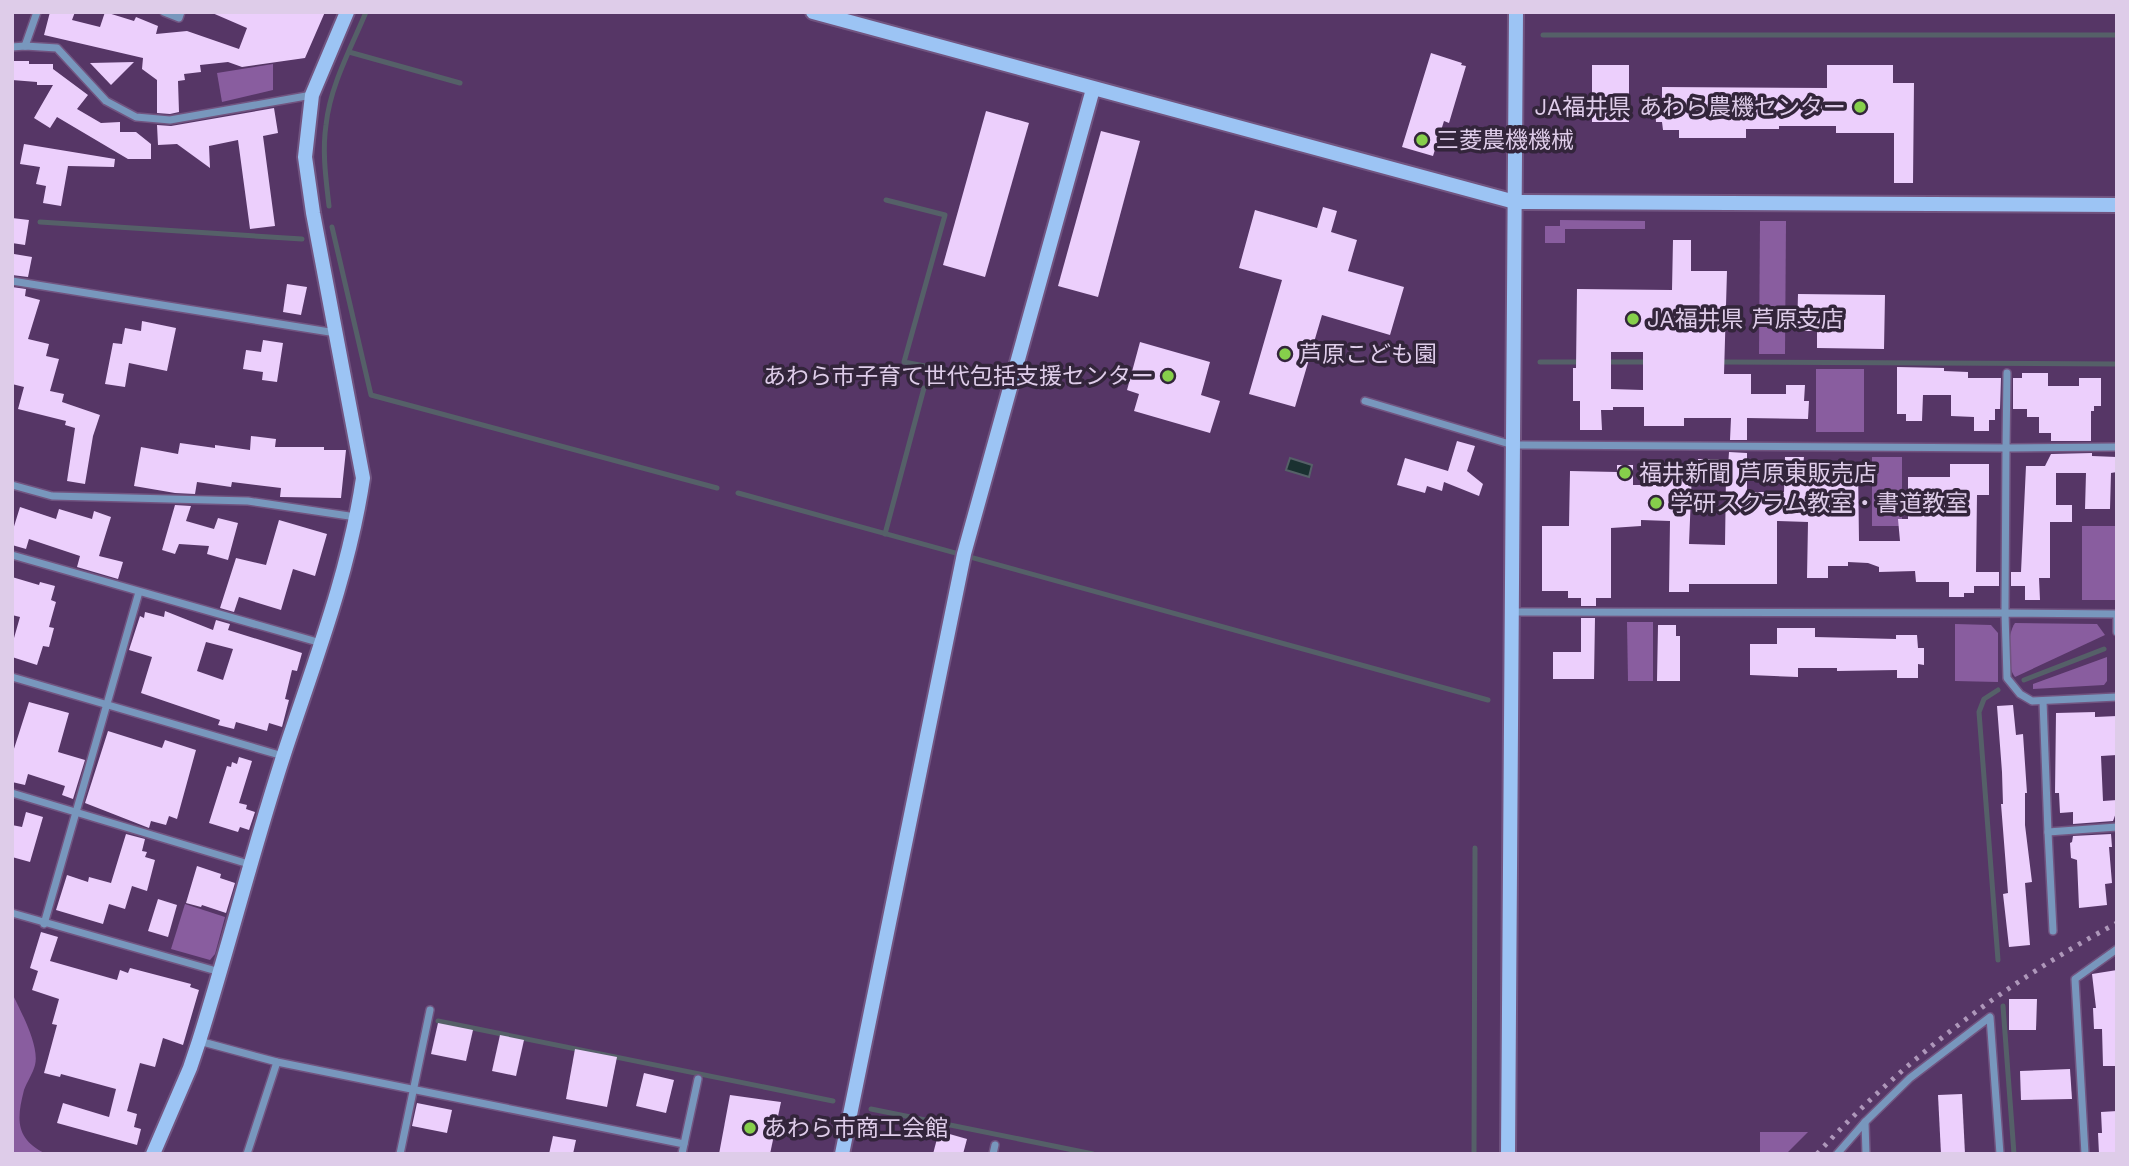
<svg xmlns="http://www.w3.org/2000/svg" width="2129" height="1166" viewBox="0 0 2129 1166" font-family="'Work Sans','Noto Sans JP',sans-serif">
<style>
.green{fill:#895d9f}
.water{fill:#1a3131;stroke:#556068;stroke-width:2}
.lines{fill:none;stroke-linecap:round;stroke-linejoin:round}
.stream{stroke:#556068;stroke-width:5}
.building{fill:#eccffc;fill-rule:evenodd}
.street-casing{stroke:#715480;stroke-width:10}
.secondary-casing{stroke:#715480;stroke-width:18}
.street{stroke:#7897bd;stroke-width:7}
.secondary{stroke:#9cc4f4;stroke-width:14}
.rail{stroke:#ae97ba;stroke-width:5;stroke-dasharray:3.5 7;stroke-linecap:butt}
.poi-dot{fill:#86cf4b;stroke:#33253b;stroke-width:2.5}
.labels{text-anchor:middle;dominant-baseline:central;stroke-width:7;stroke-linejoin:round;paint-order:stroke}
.poi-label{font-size:23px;fill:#decce9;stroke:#33253b;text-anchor:start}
</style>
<rect width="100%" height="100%" fill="#563666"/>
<g class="green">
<path d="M273 64V90L222 102 217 73Z"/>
<path d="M1560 220 1645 221V229H1565V243H1545V226H1560Z"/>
<path d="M1760 221H1786L1785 354H1759Z"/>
<rect x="1816" y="369" width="48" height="63"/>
<rect x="1872" y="457" width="30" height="69"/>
<rect x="2082" y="526" width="35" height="74"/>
<path d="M1627 622H1653V681H1628Z"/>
<path d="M2015 623 2097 624 2105 635 2015 677C2006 666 2007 634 2015 623Z"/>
<path d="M1955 624 1991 625 1998 633V682L1955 681Z"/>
<path d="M2107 657V681L2104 685 2033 689V684Z"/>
<path d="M185 904 225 917 215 954 210 960 171 949Z"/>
<path d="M12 993C20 1010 40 1046 35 1065 33 1073 27 1082 24 1090 16 1121 16 1139 46 1154H12Z"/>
<path d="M1760 1132H1808L1786 1154H1760Z"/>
</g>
<path class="water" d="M1290 458 1312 465 1309 477 1286 470Z"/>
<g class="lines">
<g class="stream">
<path d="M1543 35H2117"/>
<path d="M349 52 460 83"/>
<path d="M886 200 945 215 904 362 930 367"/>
<path d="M329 206C326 179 322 152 326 125 330 86 351 48 366 12"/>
<path d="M40 222 302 239"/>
<path d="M332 227 371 395 717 488"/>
<path d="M1540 362H1582"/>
<path d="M1606 362H1649"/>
<path d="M1718 362 2117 364"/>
<path d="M738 493 1488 700"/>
<path d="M885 534 924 388"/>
<path d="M2024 680 2104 649"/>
<path d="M1998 960 1979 712 1984 699 1998 690"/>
<path d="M2003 1006 2014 1154"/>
<path d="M438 1021 833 1101"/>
<path d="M871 1109 1093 1154"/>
<path d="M1474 1154 1475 848"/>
</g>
</g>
<g class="building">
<path d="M50 12H75L72 20 100 27 105 12 134 21 136 17 158 26 156 34 187 31 239 49 247 28 210 12H325L305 58 242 67 228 62 200 65 201 72 184 74 185 80 178 81 179 112 170 114 157 113V80L142 69 143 58 44 35Z"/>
<path d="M1431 53 1462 63 1461 65 1466 66 1449 123 1444 121 1433 156 1402 147Z"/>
<path d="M12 61H29V64H53V69L88 95 77 109 101 123 120 122V132H136L151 144V159H128L57 117 50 128 34 118 53 85H37V82L12 80Z"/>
<path d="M134 62 111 85 90 63Z"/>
<rect x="1592" y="65" width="37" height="57"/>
<path d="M1827 65H1893V83H1914L1913 183H1894V133H1836V126H1779V129H1746V138H1679V130H1663L1662 122H1656L1655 106H1662V87L1827 88Z"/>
<path d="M274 108 278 133 263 136 275 226 250 229 238 140 209 146 210 168 177 144 158 145 157 125 171 126Z"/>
<path d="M986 111 1029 123 985 277 943 265Z"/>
<path d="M1101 131 1140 141 1098 297 1058 286Z"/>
<path d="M24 144 115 159 114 167 68 166 61 206 43 203 46 186 36 184 40 167 20 164Z"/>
<path d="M1323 207 1337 211 1331 232 1357 240 1348 271 1404 287 1390 335 1322 315 1295 407 1249 394 1282 280 1239 268 1255 210 1317 228Z"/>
<path d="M12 218 29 220 25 245 12 243Z"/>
<path d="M1673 240H1691V271H1727L1724 374H1751V394H1786V385H1805L1804 401H1809L1808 419 1747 418V440H1730L1731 418H1684V426H1644V407H1613V410H1601L1602 430H1580V401H1573V368H1576L1577 289 1672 290ZM1611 352H1643V390L1611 389Z"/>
<path d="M14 254 32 257 28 277 12 275Z"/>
<path d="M287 284 307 287 301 315 283 312Z"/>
<path d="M12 287 26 289 25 296 40 300 28 339 49 344 46 356 59 359 50 391 64 394 62 402 100 415 93 436 85 484 67 481 75 428 65 425 66 421 18 409 24 387 12 384Z"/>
<path d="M1798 294 1885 295 1884 349 1817 348V331H1797Z"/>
<path d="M142 321 176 328 167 371 129 363 125 387 105 384 113 343 122 344 125 328 141 331Z"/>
<path d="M263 340 283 343 277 382 262 380 263 372 243 369 246 350 261 352Z"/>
<path d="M1140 342 1210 362 1201 395 1220 401 1210 433 1134 411 1139 394 1127 390Z"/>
<path d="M1897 367 1944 368V371L1968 372V378H2001L2000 409H1995V420H1989V431H1974V417L1951 416V395H1923L1922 421H1906V414H1897Z"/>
<path d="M2022 373H2048V386H2079V378H2101V406H2094V411H2091V441H2051V433H2039V417H2027V409H2013V378H2022Z"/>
<path d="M251 436 276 439 275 447H324V450H346L341 498 280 497 281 488 232 482 231 487 197 482 195 494 175 493 134 486 141 447 178 454 180 443 215 448V445L250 450Z"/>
<path d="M1457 441 1475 446 1467 471 1483 484 1479 496 1444 482 1442 491 1427 486 1425 493 1397 485 1405 458 1448 471Z"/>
<path d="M1729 452 1747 453V492H1784L1785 457H1804L1803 465 1858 466 1859 541H1900L1898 519H1908V477H1950V464H1989V495H1977L1976 572H1999V586H1974V593H1964V597H1949V582H1916L1915 571 1879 572V567L1868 563 1848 562V566H1828V578H1807L1808 522 1777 521V584H1689V592H1669L1670 521 1641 520V526L1611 528V598H1596V606H1581V598H1568V591H1542V526H1569L1570 471 1617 472V465H1633V485H1661V481H1670V471H1692L1689 544 1725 545 1726 475H1698V459H1718L1728 467Z"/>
<path d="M2092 453V456L2117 457V472L2111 473 2110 509H2085L2086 473H2056V505H2072V522H2050V578H2039L2040 600H2025V586H2011V572H2021L2026 466H2045L2051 454Z"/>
<path d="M175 505 191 506 186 521 214 529 218 518 238 523 228 560 207 554 209 546 179 544 175 554 162 550Z"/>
<path d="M20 507 56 519 59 509 92 519 94 511 111 517 99 556 123 562 118 579 77 567 80 556 29 539 26 549 12 545V533Z"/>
<path d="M279 520 327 534 315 576 293 569 281 610 239 597 234 612 220 608 236 558 266 565Z"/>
<path d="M12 577 39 585 40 582 55 586 51 600 56 602 49 627 54 628 49 647 43 646 37 665 12 657V645L20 617 12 615Z"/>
<path d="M165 611 213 630 216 620 230 624 228 630 302 653 297 671 292 670 285 699 289 700 282 727 269 723 267 731 236 722 234 729 218 725 220 720 141 693 152 657 129 650 140 616 144 618 145 612 164 617ZM206 642 233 649 223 680 197 671Z"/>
<path d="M1581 618H1595L1594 679H1553V652H1581Z"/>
<path d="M1658 625H1676V636H1680V681H1657Z"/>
<path d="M1777 628H1815V637L1896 639V635H1917L1918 648H1924V665L1918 664V678H1897V670L1837 671V668H1798V677L1750 675V644H1777Z"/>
<path d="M29 702 69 713 58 752 85 760 73 799 62 795 65 786 28 774 25 785 12 782V755Z"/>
<path d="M2013 705 2016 735 2023 734 2027 793H2025V825L2032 882 2025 883 2030 945 2009 947 2003 894 2008 893 2001 804H2003L2002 772 1997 706Z"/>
<path d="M2095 712V717L2117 716V755L2101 756 2103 801 2117 800V810L2113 821 2073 824V812L2060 813 2059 793H2055L2056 713Z"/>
<path d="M108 731 162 748 165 740 196 750 177 819 169 816 166 825 151 821 149 828 85 803Z"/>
<path d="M239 757 252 761 239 803 247 805 246 809 255 812 249 830 240 827 238 832 209 823 227 766 231 767 232 762 237 764Z"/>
<path d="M26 812 43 817 30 862 12 857V825L22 827Z"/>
<path d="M126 834 145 839 142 851 147 852 145 857 155 860 147 891 132 886 125 909 109 904 103 924 56 910 67 875 88 882 89 877 111 883Z"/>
<path d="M2111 834 2112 847H2109L2112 883 2105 884 2107 905 2079 908 2077 860 2071 858 2070 843 2072 842 2073 836Z"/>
<path d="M197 866 221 874 220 878 235 883 226 913 202 905 201 907 186 903Z"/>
<path d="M158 899 177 905 168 937 148 931Z"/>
<path d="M41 932 58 937 50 961 117 980 120 970 128 973 130 968 191 984 190 987 199 990 183 1045 163 1038 155 1067 140 1063 127 1111 137 1114 134 1127 141 1129 137 1145 57 1123 63 1103 109 1117 116 1089 61 1074 60 1077 44 1073 57 1025 52 1024 59 999 32 990 38 971 30 968Z"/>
<path d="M2117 970V1066H2103L2102 1029H2094L2093 1008H2096L2092 974Z"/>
<path d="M2009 999H2037L2036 1030H2009Z"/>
<path d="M438 1023 473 1030 466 1061 431 1054Z"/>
<path d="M500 1035 524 1040 516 1076 492 1071Z"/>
<path d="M575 1049 617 1057 607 1107 566 1099Z"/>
<path d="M2070 1069 2072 1099 2021 1100 2020 1071Z"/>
<path d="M644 1073 674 1080 666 1113 636 1106Z"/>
<path d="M1962 1094 1965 1154H1941L1938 1095Z"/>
<path d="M730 1095 781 1102 770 1154H719Z"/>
<path d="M417 1103 452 1110 447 1133 412 1126Z"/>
<path d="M2117 1111V1153L2099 1154 2098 1133H2102L2101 1112Z"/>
<path d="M939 1131 967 1139 963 1154H933Z"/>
<path d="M553 1136 576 1140 573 1154H549Z"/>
</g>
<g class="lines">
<g class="street-casing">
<g id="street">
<path d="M164 12 179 18 181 12"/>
<path d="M25 46 37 12"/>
<path d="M12 47 25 46 57 48 106 101 136 117 170 120 312 95"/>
<path d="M12 281 336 333"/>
<path d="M2007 373 2006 448 2117 447"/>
<path d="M1365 401 1513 445 2006 448 2005 613 1514 612"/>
<path d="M12 485 52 496 248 501 356 517"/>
<path d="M12 555 321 643"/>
<path d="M2117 632V614L2005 613 2007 678 2020 694 2032 701 2117 697"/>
<path d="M12 677 283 756"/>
<path d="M2043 701 2048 832 2117 827"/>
<path d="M12 793 252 865"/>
<path d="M2048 832 2053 931"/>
<path d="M12 913 220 972"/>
<path d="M44 924 139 592"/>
<path d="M199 1041 277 1062 684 1144 682 1154"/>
<path d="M1865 1122 1910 1078 1990 1017 2000 1154"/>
<path d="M684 1144 698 1079"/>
<path d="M247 1154 277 1062"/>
<path d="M400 1154 430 1010"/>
<path d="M993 1154 995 1145"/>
<path d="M1837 1154 1865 1122 1866 1154"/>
<path d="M2085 1154 2075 979 2117 949"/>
</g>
</g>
<g class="secondary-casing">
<g id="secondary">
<path d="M813 12 1515 202 2117 205"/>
<path d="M153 1154 190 1068 199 1041C229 946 253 849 284 754 314 663 349 573 363 478L313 213 305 157 312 95 347 12"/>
<path d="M842 1154 964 554 1093 89"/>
<path d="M1508 1154 1516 12"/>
</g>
</g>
<use href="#street" class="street"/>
<use href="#secondary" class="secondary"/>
<path class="rail" d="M1817 1154C1903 1060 2005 983 2117 923"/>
</g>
<g class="poi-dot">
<circle cx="1860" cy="107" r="7"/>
<circle cx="1422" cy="140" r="7"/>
<circle cx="1633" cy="319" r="7"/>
<circle cx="1285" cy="354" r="7"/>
<circle cx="1168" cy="376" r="7"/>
<circle cx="1625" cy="473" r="7"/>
<circle cx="1656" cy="503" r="7"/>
<circle cx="750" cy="1128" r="7"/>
</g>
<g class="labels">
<g class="poi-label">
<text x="1846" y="107" text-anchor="end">JA福井県 あわら農機センター</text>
<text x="1436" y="140">三菱農機機械</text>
<text x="1647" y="319">JA福井県 芦原支店</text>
<text x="1299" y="354">芦原こども園</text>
<text x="1154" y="376" text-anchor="end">あわら市子育て世代包括支援センター</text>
<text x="1639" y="473">福井新聞 芦原東販売店</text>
<text x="1670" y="503">学研スクラム教室・書道教室</text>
<text x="764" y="1128">あわら市商工会館</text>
</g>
</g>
<rect width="2129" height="1166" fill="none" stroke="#decce9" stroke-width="28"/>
</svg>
